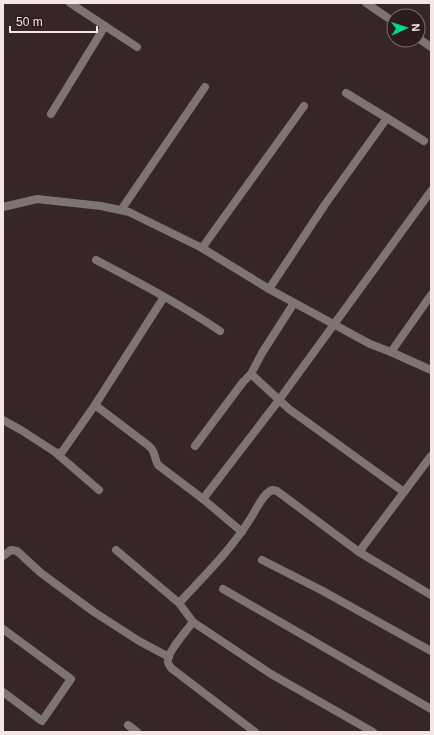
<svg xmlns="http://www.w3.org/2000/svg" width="434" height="735" viewBox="0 0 434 735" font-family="Helvetica,sans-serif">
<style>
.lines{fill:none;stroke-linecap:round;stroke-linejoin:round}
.street{stroke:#7e7476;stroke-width:8}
</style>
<rect width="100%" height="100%" fill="#372628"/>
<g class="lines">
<g class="street">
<path d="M70 3 137 47"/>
<path d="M366 3 394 22"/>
<path d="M418 38 431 47"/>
<path d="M51 114 105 26"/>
<path d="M387 118 424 141"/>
<path d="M3 207 37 199 101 206 129 212 202 248 269 289 370 344 391 352 431 370"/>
<path d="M121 210 205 87"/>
<path d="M202 248 304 106"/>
<path d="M96 260C138 282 180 304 220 331"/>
<path d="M269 289 326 203 387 118 346 93"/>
<path d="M391 352 431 295"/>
<path d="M251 374 289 409 404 492"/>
<path d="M95 405 149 446C156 452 154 458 158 465L203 499 242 532"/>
<path d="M3 420 21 430 55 452 58 453 62 452 95 405 164 297"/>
<path d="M195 446 243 382 251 374 262 353 294 303"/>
<path d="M56 453 99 490"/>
<path d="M203 499 279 400 431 191"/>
<path d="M116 550 179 603 193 622 271 674 373 732"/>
<path d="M359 552 431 456"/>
<path d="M3 556 11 550 17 551 41 573 94 612 139 641 169 657"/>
<path d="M262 560 321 590 431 651"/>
<path d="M223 589 431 709"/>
<path d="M179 603C205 575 232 549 252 516 257 508 263 494 272 490L277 491 359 552 431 595"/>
<path d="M193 622C188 629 166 653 168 662 168 664 170 666 171 668L255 732"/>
<path d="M3 629 71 679 42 721 3 692"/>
<path d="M128 725 137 732"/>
</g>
</g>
<rect width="434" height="735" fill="none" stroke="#f2e6e7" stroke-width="8"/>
<g transform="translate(406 28) rotate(87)"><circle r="19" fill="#2c1c1f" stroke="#7b6d6f"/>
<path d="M0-3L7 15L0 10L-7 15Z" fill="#00d98c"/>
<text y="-6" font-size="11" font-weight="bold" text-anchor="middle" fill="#f2e6e7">N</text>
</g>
<path d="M10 26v6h87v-6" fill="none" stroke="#f2e6e7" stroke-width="2"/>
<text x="16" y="26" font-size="12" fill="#f2e6e7" stroke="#2c1c1f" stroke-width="3" paint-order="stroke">50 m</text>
</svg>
